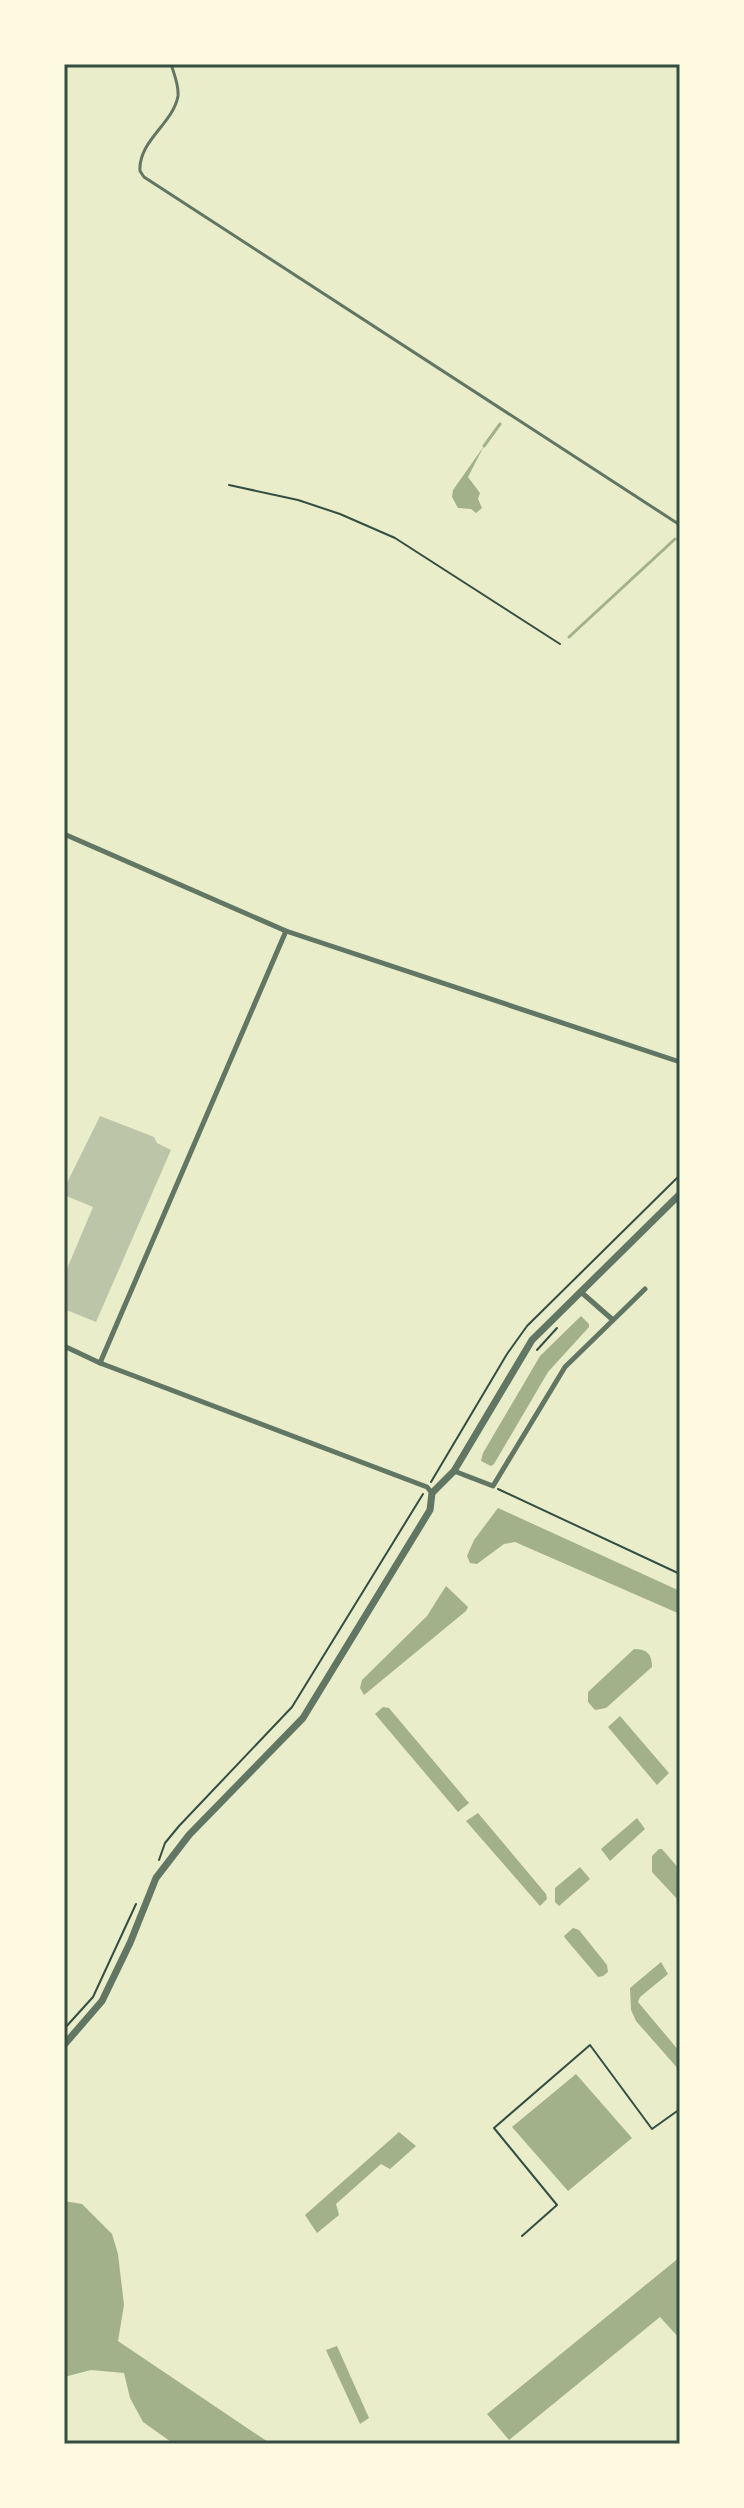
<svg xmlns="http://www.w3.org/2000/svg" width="744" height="2508" viewBox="0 0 744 2508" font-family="'PT Sans',sans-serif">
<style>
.water{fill:#a3b18a}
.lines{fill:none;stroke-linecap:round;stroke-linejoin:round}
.stream{stroke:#a3b18a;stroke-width:3}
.building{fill:#bcc5a7}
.path{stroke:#344e41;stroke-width:2}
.service{stroke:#617663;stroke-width:3}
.minor{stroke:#617663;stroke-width:5}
.tertiary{stroke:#617663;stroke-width:7}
.neatline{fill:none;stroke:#344e41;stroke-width:3}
</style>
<rect width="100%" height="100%" fill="#e9edc9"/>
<g class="water">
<path d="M484 446 468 477 480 493 478 499 482 508 476 513 471 509 458 508 452 497 453 490Z"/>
<path d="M581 1316 589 1324V1327L548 1372 494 1464 491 1466 481 1461 483 1453 540 1356Z"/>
<path d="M498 1508 680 1591V1614L515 1542 504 1544 477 1564 470 1563 467 1556 474 1540Z"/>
<path d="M446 1586 468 1607 466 1611 364 1695 360 1688 362 1680 427 1616Z"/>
<path d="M634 1649C647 1649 652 1654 652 1667L606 1708 595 1710 588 1702V1692Z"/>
<path d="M383 1707 389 1708 469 1803 458 1812 375 1714Z"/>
<path d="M620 1716 669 1773 657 1785 608 1727Z"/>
<path d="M478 1813 546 1894 547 1899 540 1906 466 1821Z"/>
<path d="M637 1818 645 1829 610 1861 601 1849Z"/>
<path d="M659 1849H662L680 1870V1902L652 1872V1856Z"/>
<path d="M580 1867 590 1879 559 1906 555 1902V1888Z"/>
<path d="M573 1928 579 1930 607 1965 608 1972 603 1976 598 1977 565 1938 564 1936Z"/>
<path d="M661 1962 668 1974 640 1997 638 2002 680 2052V2071L636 2021 631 2010 630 1988Z"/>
<path d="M576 2074 632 2138 568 2191 512 2127Z"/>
<path d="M399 2132 416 2146 390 2169 381 2164 336 2204 339 2215 317 2233 305 2215Z"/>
<path d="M64 2201 82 2204 112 2234 118 2254 124 2305 118 2341 271 2444H174L143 2422 130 2398 124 2373 91 2370 64 2377Z"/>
<path d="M680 2257V2339L660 2317 509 2440 487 2414Z"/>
<path d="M337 2346 369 2418 360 2424 326 2350Z"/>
</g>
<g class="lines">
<g class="stream">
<path d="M484 446 500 424"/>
<path d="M569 637 675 539"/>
</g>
</g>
<path class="building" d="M100 1116 154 1137 157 1143 171 1150 96 1322 64 1309V1276L93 1207 64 1195V1189Z"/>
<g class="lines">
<g class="path">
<path d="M229 485 298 500 340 514 395 538 560 644"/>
<path d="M537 1350 557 1328"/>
<path d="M431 1482 507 1354 527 1326 680 1175"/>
<path d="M498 1489 680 1574"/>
<path d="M159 1860 165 1843 179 1826 292 1707 423 1494"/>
<path d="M64 2029 93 1997 136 1904"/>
<path d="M522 2236 557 2205 494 2128 590 2045 652 2129 680 2109"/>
</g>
<path class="service" d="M171 64C174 74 179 85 178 96 173 124 138 141 140 171L144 177 680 525"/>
<g class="minor">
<path d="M64 834 286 931 680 1062"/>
<path d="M581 1292 613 1320"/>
<path d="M64 1346 100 1363 427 1487 432 1493"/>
<path d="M100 1363 286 931"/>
<path d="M454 1471 493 1486 565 1367 645 1289"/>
</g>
<path class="tertiary" d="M64 2045 102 2001 130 1943 156 1878 189 1835 303 1718 430 1510 432 1493 454 1471 532 1340 680 1194"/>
</g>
<rect width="744" height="2508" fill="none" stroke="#fefae0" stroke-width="132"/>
<rect x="66" y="66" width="612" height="2376" class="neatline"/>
</svg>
